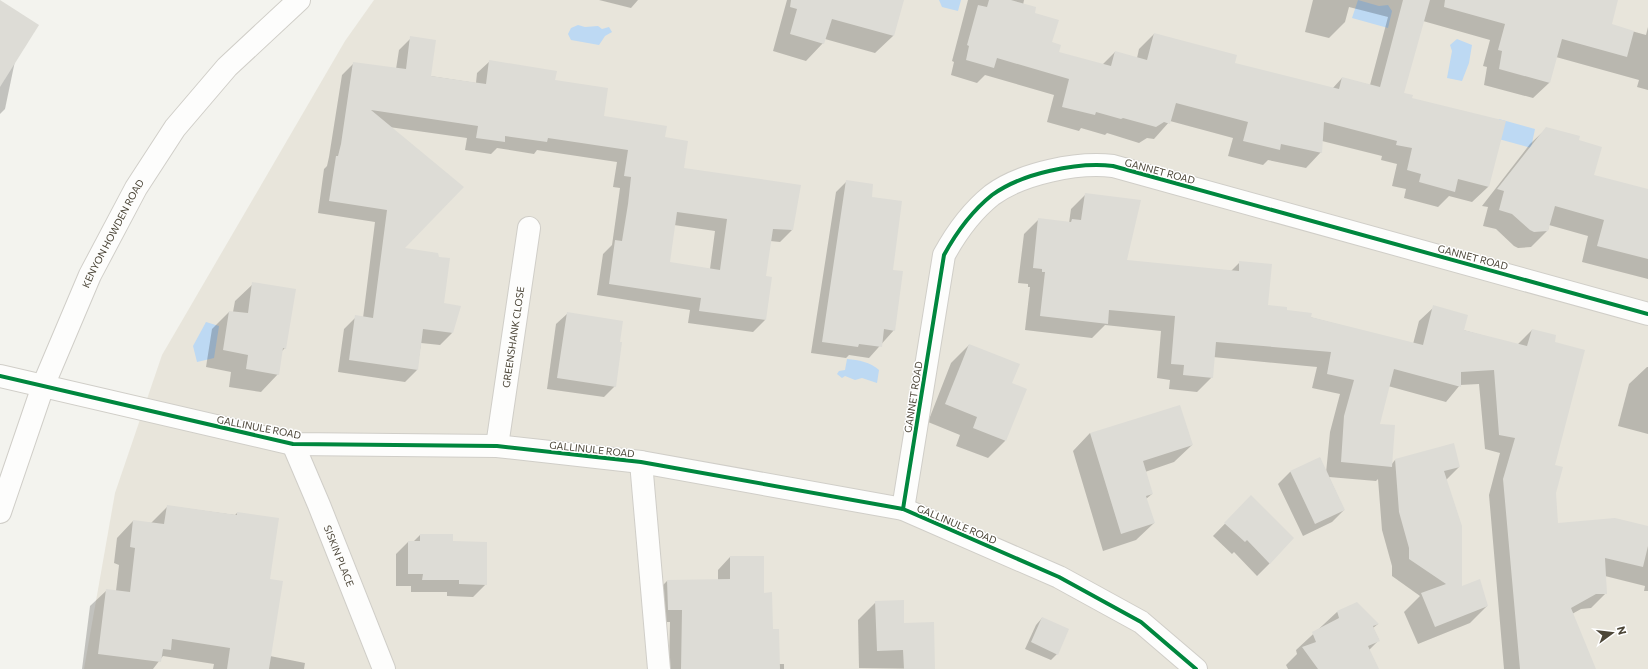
<svg xmlns="http://www.w3.org/2000/svg" width="1648" height="669" viewBox="0 0 1648 669" font-family="Commissioner,sans-serif">
<style>
.residential{fill:#e8e5db}
.water{fill:#bdd9f3}
.shadow{fill:#0003;fill-rule:evenodd}
.building{fill:#dddcd6;fill-rule:evenodd}
.lines{fill:none;stroke-linecap:round;stroke-linejoin:round}
.minor-casing{stroke:#d0cec8;stroke-width:24}
.minor{stroke:#fdfdfc;stroke-width:22}
.cycleway-casing{stroke:#fff;stroke-width:6}
.cycleway{stroke:#00873e;stroke-width:4}
.labels{text-anchor:middle;dominant-baseline:central;stroke-width:3;stroke-linejoin:round;paint-order:stroke}
.street-label{font-size:10px;fill:#4c4638;stroke:#fff}
</style>
<rect width="100%" height="100%" fill="#f3f3ee"/>
<path class="residential" d="M374 0H1648V669H84L115 493 162 355 345 41Z"/>
<g class="water">
<path d="M939 0H961L958 11 942 7Z"/>
<path d="M1358 0 1379 6 1388 5 1392 11 1388 28 1352 18Z"/>
<path d="M578 25 585 27 598 26 602 29 609 27 612 32 605 36 599 45 571 40 568 34 571 28Z"/>
<path d="M1457 39 1472 45 1469 63 1462 81 1447 78 1452 51 1450 45Z"/>
<path d="M1499 119 1535 129 1531 148 1495 138Z"/>
<path d="M206 322 219 326 214 358 197 362 193 346Z"/>
<path d="M847 359C859 360 870 362 879 370L877 383 862 378 855 380 845 376 842 378 837 374 839 371 845 370Z"/>
</g>
<g class="shadow">
<path d="M599 0H638L631 8Z"/>
<path d="M787 0H902L893 36 875 53 825 39 823 43 806 61 773 51Z"/>
<path d="M968 0H1024L1023 5 1033 13 1058 53 1102 65 1115 52 1137 58 1139 49 1154 34 1234 64 1332 89 1342 78 1370 85 1388 17 1349 7 1345 22 1329 38 1305 32 1313 0H1617L1610 25 1646 35 1648 27V90L1637 87 1639 80 1556 57 1549 83 1533 98 1484 85 1487 67 1483 66 1490 40 1423 21 1403 94 1411 99 1505 122 1488 187 1472 202 1449 196 1438 207 1404 198 1406 189 1392 186 1397 164 1381 160 1382 156 1322 141 1321 152 1306 168 1268 160 1263 165 1228 156 1233 138 1170 121 1154 139 1147 138 1139 143 1107 133 1105 135 1081 128 1079 131 1047 122 1054 95 985 75 977 83 951 75 954 62 952 61Z"/>
<path d="M0 7 15 61 5 109 0 114Z"/>
<path d="M411 38 430 76 476 83 477 73 490 61 554 81 603 117 664 138 683 169 792 230 780 242 770 241 765 277 771 278 765 320 753 332 688 323 690 310 597 295 603 254 612 245 616 217 620 188 613 187 617 162 537 150 534 154 497 148 491 154 465 150 467 138 389 127 403 249 443 304 452 333 440 345 421 343 417 370 405 382 338 372 344 329 356 317 363 318 375 222 318 213 324 169 327 166 329 157 342 75 354 63 396 69 399 50ZM674 225 715 231 710 269 669 263Z"/>
<path d="M1547 128 1577 141 1593 176 1648 190V279L1582 262 1588 236 1549 225 1548 230 1531 247 1518 248 1514 246 1496 229 1483 226 1488 207 1482 206 1530 144Z"/>
<path d="M847 181 871 198 891 271 894 330 869 358 849 355 846 358 811 353 836 192Z"/>
<path d="M1086 194 1126 261 1231 271 1240 262 1267 306 1413 344 1419 321 1434 307 1463 330 1517 345 1532 330 1554 466 1557 524 1648 527V591H1644L1645 586 1605 576 1606 593 1591 608 1581 609 1572 614 1595 669H1504L1489 495 1500 453 1485 449 1479 384 1460 385 1446 402 1388 386 1378 425 1391 465 1395 460 1459 467 1446 480 1461 588 1487 606 1470 623 1418 644 1404 612 1420 596 1392 576V566L1382 530 1378 479 1376 481 1329 477 1344 510 1332 522 1303 536 1278 484 1290 472 1320 458 1326 473 1330 432 1340 394 1312 388 1317 367 1213 357 1212 377 1197 392 1169 389 1170 380 1157 378 1161 331 1105 325 1092 338 1025 330 1030 287H1028V284L1018 283 1024 234 1039 219 1069 223 1071 209Z"/>
<path d="M253 284 285 348 281 352 278 374 261 392 229 387 231 372 206 367 212 329 229 312H233L235 301Z"/>
<path d="M567 314 615 386 604 397 547 389 556 324Z"/>
<path d="M969 345 1011 384 1005 441 988 458 956 446 960 435 928 422 951 363Z"/>
<path d="M1647 367H1648V434L1618 426 1629 384Z"/>
<path d="M1090 433 1192 445 1174 462 1145 472 1152 494 1146 499 1154 523 1136 540 1103 551 1073 451Z"/>
<path d="M1251 497 1270 563 1257 576 1234 552 1232 554 1213 536Z"/>
<path d="M168 506 235 515 237 513 268 580 270 656 305 663 304 669H213L214 664 163 656 153 669H82L90 606 107 590 116 591 119 565 114 563 117 538 133 521 151 523Z"/>
<path d="M420 535 452 542 486 584 473 597 447 596V592H411V586H396V554L408 542H413Z"/>
<path d="M730 557 763 594 779 664H784V669H669L670 622H656L655 593 667 581 718 580V570Z"/>
<path d="M876 602 903 624 934 669 859 668 858 620Z"/>
<path d="M1337 612 1378 624 1373 628 1379 640 1369 650 1378 669H1288L1286 665 1297 654 1296 650Z"/>
<path d="M1042 618 1057 654 1051 660 1025 649 1036 625Z"/>
</g>
<g class="building">
<path d="M0 0 39 25 0 87Z"/>
<path d="M791 0H904L894 36 832 19 824 44 790 34 797 9 790 7Z"/>
<path d="M989 0H1011L1036 7 1035 13 1059 20 1052 42 1061 45 1059 52 1111 66 1115 51 1147 60 1154 33 1237 55 1235 63 1339 89 1342 77 1380 87 1403 0H1430L1404 93 1413 95 1412 98 1506 121 1489 187 1458 179 1455 192 1419 182 1421 174 1407 170 1412 148 1396 145 1397 141 1324 122 1322 153 1281 144 1280 150 1243 141 1248 122 1176 103 1170 124 1164 122 1156 127 1123 118 1121 119 1096 112 1095 115 1062 107 1069 79 997 58 994 68 966 60 969 46 967 45 978 5 987 7Z"/>
<path d="M1445 0H1618L1612 24 1634 31 1627 57 1562 39 1550 83 1499 69 1502 51 1498 50 1505 24 1444 7Z"/>
<path d="M410 36 436 40 431 76 486 84 489 60 557 71 555 80 608 88 604 116 667 126 665 137 688 141 684 168 801 185 793 230 773 229 766 276 772 277 766 320 699 311 701 298 609 284 615 240 622 241 628 204 631 177 624 176 628 150 548 138 547 142 505 136V142L476 138 478 126 371 110 464 187 405 248 438 253 439 257 450 258 444 303 461 306 453 333 423 329 418 370 349 360 355 315 373 318 387 210 329 201 336 156H338L341 144 353 62 406 69ZM677 212 727 219 720 270 670 262Z"/>
<path d="M1546 127 1580 136 1579 140 1602 147 1594 175 1648 189V259L1597 246 1604 220 1555 206 1548 231 1534 232 1530 230 1512 214 1499 210 1504 191 1497 189Z"/>
<path d="M846 180 873 184 872 197 902 201 893 270 903 271 895 331 884 329 882 347 859 344 858 347 822 342Z"/>
<path d="M1085 193 1141 200 1127 260 1239 271V261L1272 264 1268 305 1287 307V310L1312 313 1311 317 1423 345 1433 305 1468 315 1464 330 1527 346 1532 329 1556 335 1555 342 1585 350 1555 465 1563 467 1556 493 1558 523 1615 518 1648 526V546L1643 567 1605 558 1607 594H1596L1571 608 1596 669H1520L1503 479 1515 438 1499 435 1494 370 1461 372V387L1394 369 1380 424 1395 425 1392 467 1341 462 1344 416 1354 380 1327 374 1331 352 1216 342 1213 378 1183 375 1184 365 1171 364 1175 316 1109 310 1108 324 1040 316 1045 272H1042V269L1033 268 1038 218 1071 222 1072 219 1081 220Z"/>
<path d="M252 282 296 289 286 349 283 348 279 375 246 369 248 355 223 350 229 311 248 313Z"/>
<path d="M567 312 623 321 620 342H622L616 387 557 378Z"/>
<path d="M969 344 1020 364 1012 383 1027 389 1006 441 973 428 977 417 945 404Z"/>
<path d="M1180 405 1193 445 1143 461 1153 494 1146 496 1155 523 1121 534 1090 433Z"/>
<path d="M1454 443 1460 467 1444 471 1462 526V586L1480 579 1488 606 1435 627 1421 593 1446 584 1409 559V548L1399 512 1395 459Z"/>
<path d="M1320 457 1345 510 1315 524 1290 471Z"/>
<path d="M1251 495 1294 538 1270 564 1247 540 1245 542 1224 523Z"/>
<path d="M167 505 237 515V512L279 518 270 579 283 581 269 669H227L230 648 172 639 171 650 163 649 161 662 98 654 106 589 130 592 135 548 130 547 133 520 164 524Z"/>
<path d="M420 534H453V541L487 542V585L459 584V580H422L423 574H408V541H420Z"/>
<path d="M730 556H764V593L772 592 773 629H779L780 669H681L682 610H668L667 580 730 579Z"/>
<path d="M904 600V623L934 622 935 669H904L903 650 877 651 875 601Z"/>
<path d="M1357 602 1379 624 1373 626 1380 641 1368 646 1379 669H1318L1302 647 1316 642 1312 632 1339 618 1337 611Z"/>
<path d="M1042 617 1069 629 1058 655 1031 642Z"/>
</g>
<g class="lines">
<g class="minor-casing">
<g id="minor">
<path d="M0 376 293 444 497 446 641 462 903 509 1059 577 1141 622 1196 669"/>
<path id="s1" d="M293 444 319 505 384 669"/>
<path id="s2" d="M497 446 529 228"/>
<path d="M641 462 659 669"/>
<path d="M903 509 944 255C956 233 972 211 992 195 1022 173 1077 162 1113 166L1648 314"/>
<path id="s3" d="M0 512 43 386 90 275 136 188 175 128 227 67 299 0"/>
</g>
</g>
<use href="#minor" class="minor"/>
<g class="cycleway-casing">
<g id="cycleway">
<path d="M0 376 293 444 497 446 641 462 903 509 1059 577 1141 622 1196 669"/>
<path d="M903 509 944 255C956 233 972 211 992 195 1022 173 1077 162 1113 166L1648 314"/>
</g>
</g>
<use href="#cycleway" class="cycleway"/>
</g>
<g class="labels">
<g class="street-label">
<text transform="translate(1160 171) rotate(15)">GANNET ROAD</text>
<text stroke="none"><textPath href="#s3" startOffset="301">KENYON HOWDEN ROAD</textPath></text>
<text transform="translate(1473 257) rotate(15)">GANNET ROAD</text>
<text stroke="none"><textPath href="#s2" startOffset="110">GREENSHANK CLOSE</textPath></text>
<text transform="translate(913 397) rotate(-81)">GANNET ROAD</text>
<text transform="translate(259 427) rotate(11)">GALLINULE ROAD</text>
<text transform="translate(592 449) rotate(6)">GALLINULE ROAD</text>
<text transform="translate(957 524) rotate(23)">GALLINULE ROAD</text>
<text stroke="none"><textPath href="#s1" startOffset="121">SISKIN PLACE</textPath></text>
</g>
</g>
<g transform="translate(1612 633) rotate(75)" stroke="#ffffff" stroke-width="3" paint-order="stroke">
<path d="M0-3L7 15L0 10L-7 15Z" fill="#4c4638"/>
<text y="-6" font-size="11" font-weight="bold" text-anchor="middle" fill="#4c4638">N</text>
</g>
</svg>
